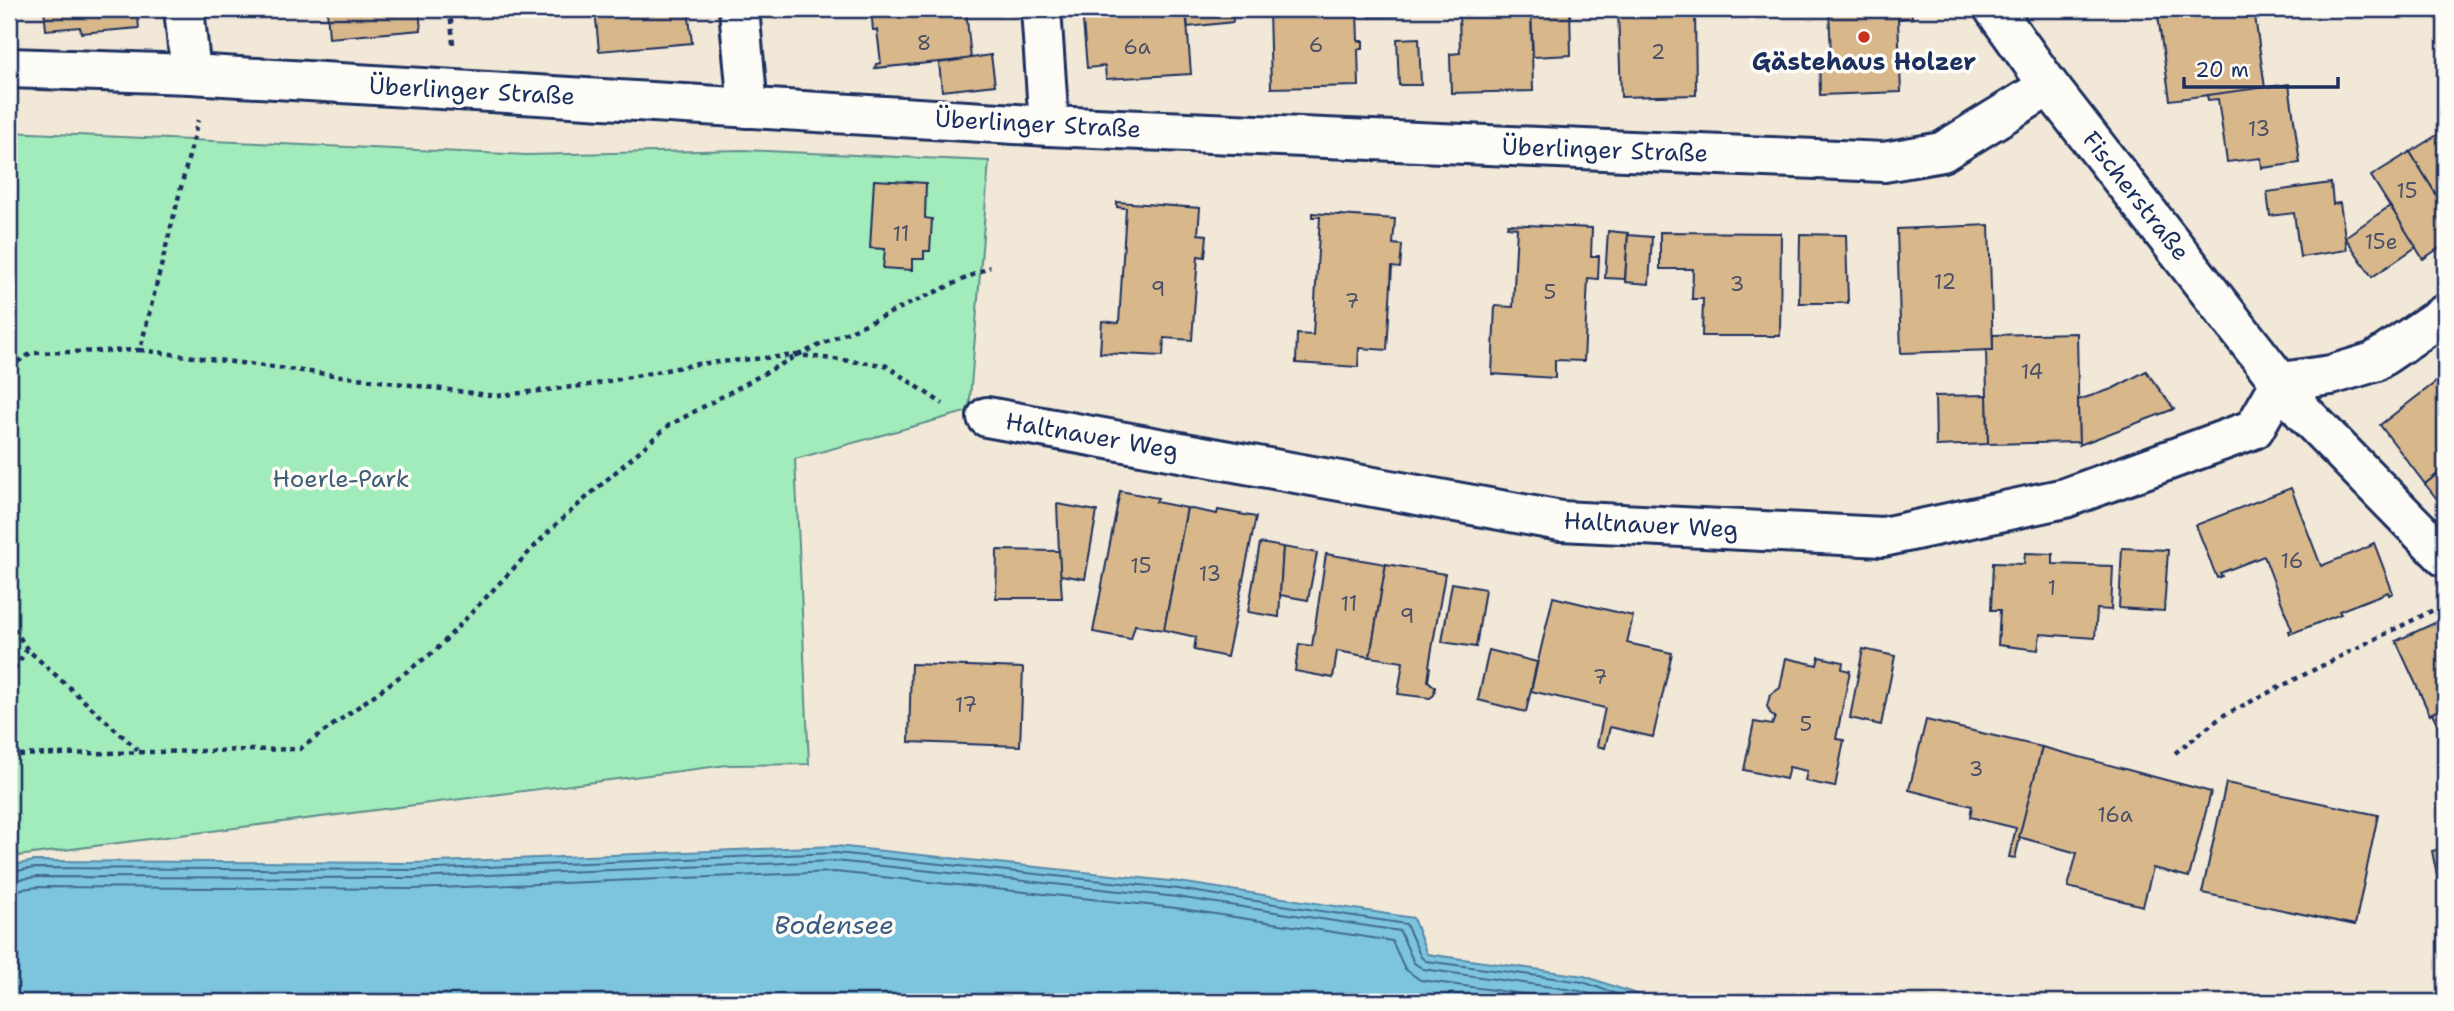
<svg xmlns="http://www.w3.org/2000/svg" width="2454" height="1011" viewBox="0 0 2454 1011" font-family="'Shantell Sans',sans-serif">
<style>
.green{fill:#a2ecbb;stroke:#5e8e8c;stroke-width:2}
.water{fill:#7dc5dd;stroke:#5689aa;stroke-width:2}
.lines{fill:none;stroke-linecap:round;stroke-linejoin:round}
.shore{stroke:#426b91;stroke-width:2}
.building{fill:#d8b88b;stroke:#1b2f5e;stroke-width:2}
.minor-casing{stroke:#1b2f5e;stroke-width:44}
.path{stroke:#1b2f5e;stroke-width:4.5;stroke-dasharray:5 5;stroke-linecap:butt}
.minor{stroke:#fdfcf7;stroke-width:38}
.poi-dot{fill:#c8321e;stroke:#fdfcf7;stroke-width:2.5}
.labels{text-anchor:middle;dominant-baseline:central;stroke-width:7;stroke-linejoin:round;paint-order:stroke}
.number-label{font-size:21px;fill:#4a5169}
.poi-label{font-size:24px;font-weight:bold;fill:#1b2f5e;stroke:#fdfcf7}
.street-label{font-size:24px;fill:#1b2f5e;stroke:#fdfcf7}
.park-label{font-size:24px;fill:#3d5e75;stroke:#fdfcf7}
.water-label{font-size:26px;font-style:italic;fill:#385c84;stroke:#fdfcf7}
</style>
<rect width="100%" height="100%" fill="#f2e8d7"/>
<filter id="ink" filterUnits="userSpaceOnUse"><feTurbulence type="fractalNoise" baseFrequency=".0143" numOctaves="2"/><feDisplacementMap in="SourceGraphic" scale="14" xChannelSelector="R" yChannelSelector="G"/><feConvolveMatrix kernelMatrix="1 2 1 2 8 2 1 2 1" color-interpolation-filters="sRGB"/></filter>
<g filter="url(#ink)">
<path class="green" d="M9 132 527 155 742 150 989 161 969 411 795 459 809 764 727 765 9 857Z"/>
<path class="water" d="M836 846 1179 882 1413 918 1427 954 1584 976 1659 1002H9V866L34 861 413 863Z"/>
<g class="lines">
<g class="shore">
<path d="M9 872 35 868 413 870 836 853 1178 889 1406 924 1421 957 1426 961 1583 982 1638 1002"/>
<path d="M9 881 36 877 413 878 835 861 1177 897 1400 931 1414 963 1423 969 1580 991 1612 1002"/>
<path d="M9 891 37 887 413 889 835 872 1176 908 1392 941 1405 969 1420 980 1581 1002"/>
</g>
</g>
<g class="building">
<path d="M44 9H137L139 28 81 33 80 27 46 30Z"/>
<path d="M327 9H419L421 30 329 38Z"/>
<path d="M595 9H688L692 43 599 51Z"/>
<path d="M871 9H966L971 59 875 68 876 64 881 63 877 30H873Z"/>
<path d="M1082 9H1186L1191 74 1106 79 1105 66 1087 68Z"/>
<path d="M1186 9H1232L1233 22 1188 27Z"/>
<path d="M1368 9H1397V16L1369 17Z"/>
<path d="M1448 9H1531L1533 91 1451 93 1450 54 1460 53 1459 11H1448Z"/>
<path d="M1531 9H1570L1571 55 1533 57Z"/>
<path d="M1618 9H1695L1696 95 1621 97Z"/>
<path d="M1733 9H1788V11L1733 12Z"/>
<path d="M1829 9H1911L1912 18 1898 19 1901 92 1820 95 1819 56H1831Z"/>
<path d="M2157 9H2254L2265 88 2170 100Z"/>
<path d="M1269 10H1272V15L1305 14 1304 11 1357 10 1358 41H1363V49H1358L1359 86 1271 88Z"/>
<path d="M1419 38 1421 85H1399L1397 39Z"/>
<path d="M991 55 995 85 942 91 939 63Z"/>
<path d="M2289 84 2300 163 2262 168 2261 158 2227 162 2218 99 2208 100 2207 95Z"/>
<path d="M2445 130V209L2410 152Z"/>
<path d="M2410 152 2445 209V244L2423 259 2371 176Z"/>
<path d="M874 180 926 183 925 218 932 219 930 251H924V259H912V270L883 268 885 249 870 248Z"/>
<path d="M2331 183 2333 204 2340 203 2347 250 2300 257 2294 213 2270 216 2267 192Z"/>
<path d="M1117 202 1200 208 1198 234 1207 235 1205 257 1198 256 1192 340 1164 338 1163 356 1100 353 1102 321 1119 323 1126 208 1117 207Z"/>
<path d="M2390 206 2416 247 2372 277 2345 237Z"/>
<path d="M1312 213 1395 219 1393 244 1402 245 1400 268 1392 267 1387 350 1359 348 1358 367 1296 363 1297 334 1313 335 1320 217H1312Z"/>
<path d="M1508 224 1592 228 1591 256H1599L1598 279 1588 278 1584 361 1555 360V378L1492 374 1495 306 1513 307 1517 228 1507 227Z"/>
<path d="M1989 225 1993 350 1901 353 1897 229Z"/>
<path d="M1608 231 1628 233 1625 279 1605 278Z"/>
<path d="M1660 232 1781 233 1780 336H1702L1703 299H1692L1693 269H1660Z"/>
<path d="M1800 234 1846 235 1848 303H1799Z"/>
<path d="M1628 235 1652 237 1649 284 1625 282Z"/>
<path d="M2077 333 2079 442 1988 444 1986 350H1993V335Z"/>
<path d="M2146 371 2174 409 2079 445 2078 400 2112 389Z"/>
<path d="M2445 375V468L2425 484 2380 425Z"/>
<path d="M1987 395 1988 444 1936 446 1935 396Z"/>
<path d="M2445 468V509L2425 484Z"/>
<path d="M2291 488 2321 566 2371 546 2370 545 2374 543 2393 593 2389 595 2388 592 2339 611 2341 614 2290 634 2289 631 2292 630 2264 556 2220 573 2222 576 2217 578 2196 525Z"/>
<path d="M1120 491 1158 498 1156 502 1187 508 1164 630 1135 625 1131 639 1093 632Z"/>
<path d="M1057 504 1097 511 1085 579 1060 575Z"/>
<path d="M1187 508 1217 514 1218 510 1256 517 1227 657 1194 650 1196 637 1164 630Z"/>
<path d="M1260 543 1283 547 1279 617 1248 612Z"/>
<path d="M1283 547 1317 553 1308 600 1280 595Z"/>
<path d="M2122 548 2168 550 2164 611 2119 608Z"/>
<path d="M997 550 1059 551 1062 598H996Z"/>
<path d="M2025 553 2053 554V564L2113 566 2111 610 2097 609 2095 638 2040 634 2038 650 1998 645 2000 610H1991L1993 563 2024 564Z"/>
<path d="M1326 554 1386 564 1370 657 1337 651 1333 678 1295 671 1299 644 1312 646Z"/>
<path d="M1386 564 1445 574 1429 666 1430 667 1428 681 1435 687 1434 695 1430 698 1398 694 1403 662 1370 657Z"/>
<path d="M1452 583 1485 589 1476 647 1442 642Z"/>
<path d="M1553 597 1633 616 1627 643 1672 653 1653 737 1610 727 1605 748 1597 746 1605 708 1531 691Z"/>
<path d="M2445 618V707L2430 715 2396 641Z"/>
<path d="M1863 649 1895 656 1881 725 1850 718Z"/>
<path d="M1489 650 1537 662 1526 712 1478 700Z"/>
<path d="M1819 657 1843 662 1842 669 1850 671 1836 739 1844 740 1835 787 1805 781 1807 771 1789 767 1786 779 1744 770 1754 722 1772 725 1775 717 1770 713 1767 706 1770 695 1780 688 1786 658 1817 665Z"/>
<path d="M911 664 1023 668 1020 746 909 742Z"/>
<path d="M2445 707V740L2432 713Z"/>
<path d="M1926 720 2042 747 2015 858 2009 857 2016 828 1970 817 1972 806 1909 790Z"/>
<path d="M2042 747 2211 792 2189 877 2153 868 2143 906 2068 887 2077 853 2019 837Z"/>
<path d="M2226 783 2378 815 2355 925 2202 893Z"/>
<path d="M2445 848V884L2439 886 2432 851Z"/>
</g>
<g class="lines">
<g class="minor-casing">
<g id="minor">
<path d="M184 9 191 74"/>
<path d="M739 9 748 108"/>
<path d="M1041 9 1049 126"/>
<path d="M1994 9 2049 86 2304 413 2445 557"/>
<path d="M9 68 191 74 1049 126 1884 162 1942 152 2049 86"/>
<path d="M2281 382 2331 375 2374 362 2445 314"/>
<path d="M987 417 1561 521 1883 537 2065 498 2254 429 2281 382"/>
</g>
</g>
<g class="path">
<path d="M450 9 453 44"/>
<path d="M140 350 496 396 589 385 697 364 798 355 885 365 943 404"/>
<path d="M9 367 32 353 140 350 198 120"/>
<path d="M9 620 27 649 138 750"/>
<path d="M9 678 27 649"/>
<path d="M2175 753 2224 715 2443 605"/>
<path d="M9 755 300 749 435 651 553 527 668 426 798 355 990 267"/>
</g>
<use href="#minor" class="minor"/>
</g>
</g>
<circle class="poi-dot" cx="1864" cy="37" r="7"/>
<g class="labels">
<g class="number-label">
<text x="924" y="43">8</text>
<text x="1316" y="45">6</text>
<text x="1137" y="47">6a</text>
<text x="1658" y="52">2</text>
<text x="2259" y="129">13</text>
<text x="2407" y="191">15</text>
<text x="901" y="234">11</text>
<text x="2381" y="242">15e</text>
<text x="1945" y="282">12</text>
<text x="1737" y="284">3</text>
<text x="1158" y="289">9</text>
<text x="1550" y="292">5</text>
<text x="1352" y="301">7</text>
<text x="2032" y="372">14</text>
<text x="2292" y="561">16</text>
<text x="1141" y="566">15</text>
<text x="1210" y="574">13</text>
<text x="2052" y="588">1</text>
<text x="1349" y="604">11</text>
<text x="1407" y="616">9</text>
<text x="1600" y="677">7</text>
<text x="966" y="705">17</text>
<text x="1806" y="724">5</text>
<text x="1976" y="769">3</text>
<text x="2115" y="815">16a</text>
</g>
<g class="poi-label">
<text x="1864" y="62">Gästehaus Holzer</text>
</g>
<g class="street-label">
<text transform="translate(472 91) rotate(3)">Überlinger Straße</text>
<text transform="translate(1038 124) rotate(3)">Überlinger Straße</text>
<text transform="translate(1605 150) rotate(2)">Überlinger Straße</text>
<text transform="translate(2136 196) rotate(52)">Fischerstraße</text>
<text transform="translate(1092 436) rotate(10)">Haltnauer Weg</text>
<text transform="translate(1651 525) rotate(3)">Haltnauer Weg</text>
</g>
<g class="park-label">
<text x="341" y="479">Hoerle-Park</text>
</g>
<g class="water-label">
<text x="834" y="924">Bodensee</text>
</g>
</g>
<rect width="2454" height="1011" fill="none" stroke="#fdfcf7" stroke-width="35"/>
<rect x="18" y="18" width="2419" height="976" fill="none" stroke="#1b2f5e" stroke-width="2.5" filter="url(#ink)"/>
<path d="M2184 77v10h154v-10" fill="none" stroke="#1b2f5e" stroke-width="3.5"/>
<text x="2195" y="77" font-size="21" fill="#1b2f5e" stroke="#fdfcf7" stroke-width="5" paint-order="stroke">20 m</text>
</svg>
